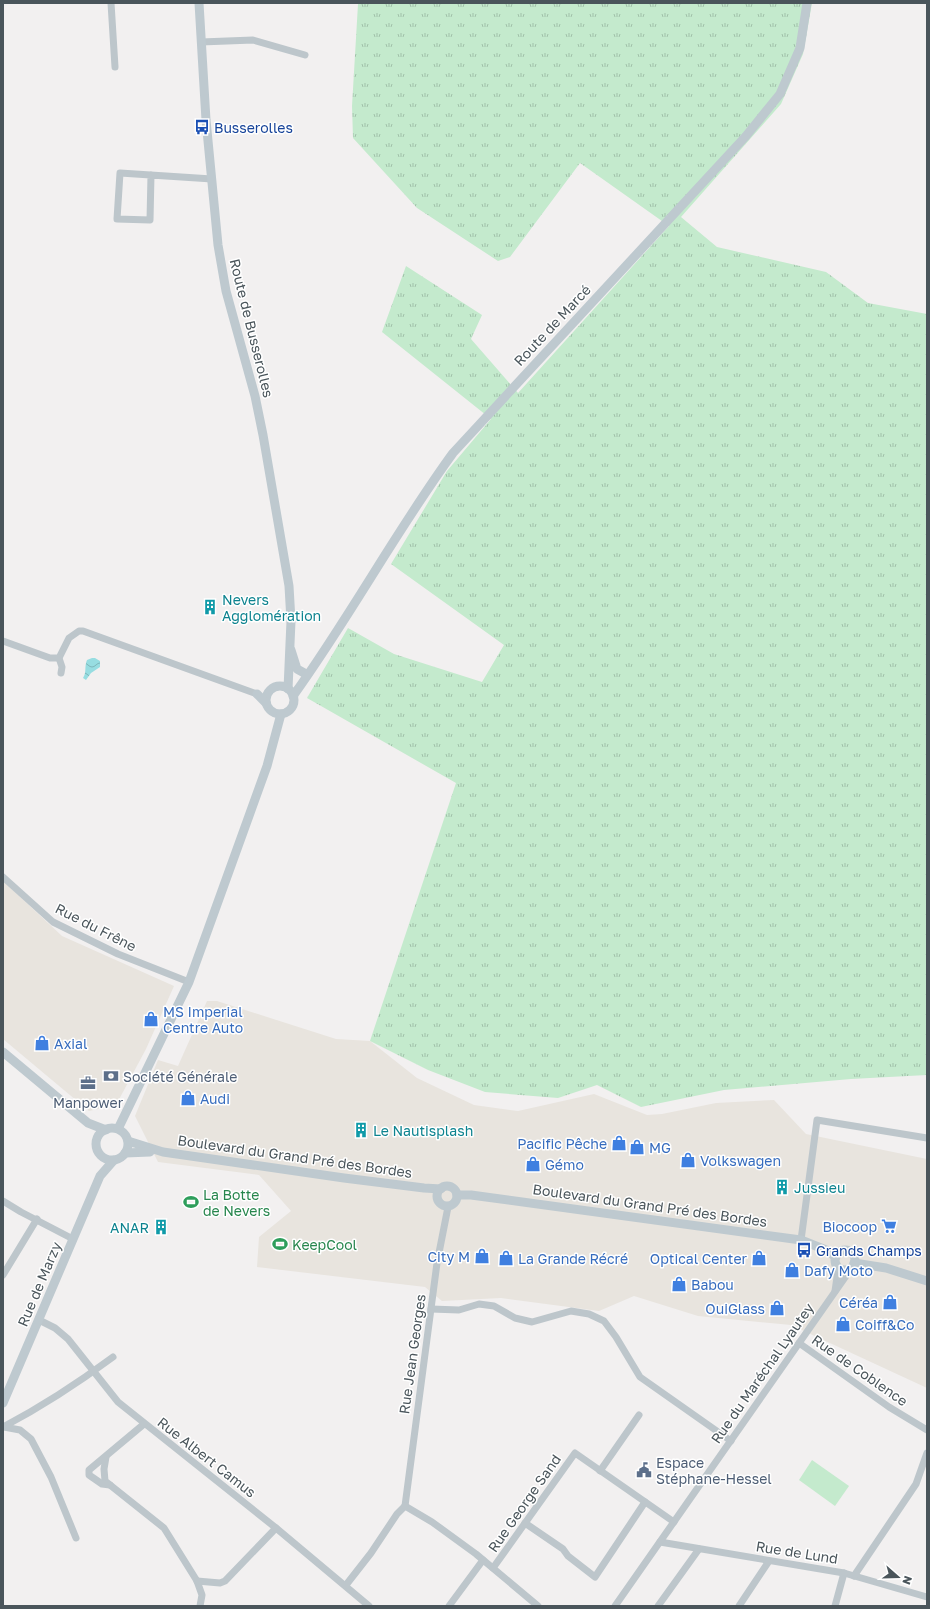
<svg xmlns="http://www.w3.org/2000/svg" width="930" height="1609" viewBox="0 0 930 1609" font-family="'Golos Text',sans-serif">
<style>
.commercial{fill:#e8e4de}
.grass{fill:url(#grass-tufts)}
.pitch{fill:#c4eacd}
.water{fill:url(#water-waves)}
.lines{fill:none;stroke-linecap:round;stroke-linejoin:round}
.street{stroke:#bdc6cb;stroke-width:7}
.secondary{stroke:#bec9cf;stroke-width:9}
.labels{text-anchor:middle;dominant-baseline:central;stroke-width:3;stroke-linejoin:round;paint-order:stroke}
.transit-label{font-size:14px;fill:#164399;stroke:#fff;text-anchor:start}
.street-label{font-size:14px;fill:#4a555b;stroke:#fff}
.culture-label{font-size:14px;fill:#0d838f;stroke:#fff;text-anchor:start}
.shop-label{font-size:14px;fill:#366cbe;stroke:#fff;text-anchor:start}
.service-label{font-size:14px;fill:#4e5e75;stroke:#fff;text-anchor:start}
.leisure-label{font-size:14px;fill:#27864d;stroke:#fff;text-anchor:start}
</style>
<defs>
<pattern id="grass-tufts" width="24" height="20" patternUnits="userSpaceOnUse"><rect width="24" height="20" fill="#c4eacd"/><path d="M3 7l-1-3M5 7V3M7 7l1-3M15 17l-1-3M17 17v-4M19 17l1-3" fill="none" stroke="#a1c0a9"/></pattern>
<pattern id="water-waves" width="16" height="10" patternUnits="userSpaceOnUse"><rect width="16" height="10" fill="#97dde1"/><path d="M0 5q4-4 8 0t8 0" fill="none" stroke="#7db6b9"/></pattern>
</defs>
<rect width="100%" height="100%" fill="#f2f0f0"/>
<g class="commercial">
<path d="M3 881 62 936 174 986 146 1049 116 1105 89 1111 3 1039Z"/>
<path d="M207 1001H217L336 1039 370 1041 417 1078 474 1105 518 1111 594 1094 647 1115 662 1114 716 1103 774 1100 806 1134 927 1159V1388L791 1325 698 1316 634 1296 599 1311 501 1298 442 1301 425 1287 257 1267 259 1237 291 1211 259 1175 158 1162 135 1116 158 1060 178 1066Z"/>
</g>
<path class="grass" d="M386 3H812L803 54 781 104 681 217 717 247 826 272 868 303 927 314V1075L851 1079 724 1090 641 1107 597 1085 558 1098 485 1092 428 1070 370 1041 456 783 307 698 348 628 394 654 482 682 504 645 391 564 447 471 491 419 382 332 406 266 482 315 471 339 518 393 669 226 580 163 510 257 498 261 417 208 353 138 352 106 358 4Z"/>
<path class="pitch" d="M812 1460 849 1486 835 1506 799 1480Z"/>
<path class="water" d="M92 658H95L100 661V667L91 673 86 680 83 678C87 672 84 667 87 660Z"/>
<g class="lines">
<g class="street">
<path d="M111 3 115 67"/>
<path d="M201 42 253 40 305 55"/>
<path d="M151 175 150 220 117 219 120 173 212 179"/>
<path d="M3 641 50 658H59L69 638 79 631H83L257 694"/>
<path d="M59 658 62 667 61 673"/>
<path d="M3 877 53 922 118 954 189 982"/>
<path d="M3 1201 21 1212 73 1239"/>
<path d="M801 1240 817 1120 927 1138"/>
<path d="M3 1275 37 1219"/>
<path d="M835 1291 837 1277 835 1264"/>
<path d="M431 1309 459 1310 479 1304 494 1306 515 1318 532 1322 571 1311 589 1314 604 1321 616 1337 640 1377 731 1441"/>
<path d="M39 1320 55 1328 68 1339 118 1402 276 1528 369 1606"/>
<path d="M799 1343 889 1407 927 1430"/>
<path d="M3 1427C41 1407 78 1383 113 1357"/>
<path d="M4 1427 20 1430 31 1439 51 1477 76 1538"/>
<path d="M106 1457 104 1469 105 1481 164 1528 197 1581 202 1595 200 1606"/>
<path d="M600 1471 639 1415"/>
<path d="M110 1485 102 1484 89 1475V1470L144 1424"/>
<path d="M405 1506 437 1263 448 1207"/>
<path d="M405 1506 432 1522 476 1554 538 1606"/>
<path d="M525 1523 563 1549 568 1556 595 1577 645 1502"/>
<path d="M660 1542 844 1573 927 1597"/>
<path d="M493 1568 575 1453 674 1522"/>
<path d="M854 1576 916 1484 927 1453"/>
<path d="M197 1581 220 1583 225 1581 276 1528"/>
<path d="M346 1585 371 1553 397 1514 405 1506"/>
<path d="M449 1606 483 1560"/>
<path d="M615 1606 853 1266"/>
<path d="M658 1606 699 1549"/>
<path d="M739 1606 769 1561"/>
<path d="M835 1606 844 1573"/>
</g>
<g class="secondary">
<path d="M199 3 206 120 218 245 226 291 255 396 263 435 289 586 291 621 288 689"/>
<path d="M291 650 297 669 306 674"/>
<circle cx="280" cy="700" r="14"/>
<path d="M257 694 266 703"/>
<path d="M293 696C350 617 396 531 453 453L746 136 780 94 800 48 807 3"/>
<path d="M3 1052 88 1123 106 1130"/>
<circle cx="112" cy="1144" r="16"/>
<path d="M118 1129 189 982 267 766 281 714"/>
<path d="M128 1141 163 1152 344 1178 424 1188 441 1189"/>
<path d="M125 1153 150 1152"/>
<circle cx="447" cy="1196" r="10"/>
<path d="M457 1195H471L801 1240 826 1250 836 1257"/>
<circle cx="845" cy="1260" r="10"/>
<path d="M854 1263 886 1268 927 1281"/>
<path d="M3 1403 100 1176 114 1160"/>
</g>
</g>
<defs>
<g id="bus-bare" transform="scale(1.2)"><path d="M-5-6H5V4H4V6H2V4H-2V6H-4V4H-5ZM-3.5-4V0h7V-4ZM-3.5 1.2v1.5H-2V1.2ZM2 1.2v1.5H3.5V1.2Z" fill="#1a4fb4" stroke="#fff" stroke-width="2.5" paint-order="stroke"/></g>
<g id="building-bare" transform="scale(1.2)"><path d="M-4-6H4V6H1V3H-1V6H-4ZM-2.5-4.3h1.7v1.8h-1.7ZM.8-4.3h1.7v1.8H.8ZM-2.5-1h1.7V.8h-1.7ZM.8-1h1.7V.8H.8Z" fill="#0f9aa8" stroke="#fff" stroke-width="2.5" paint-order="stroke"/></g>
<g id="shop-bare" transform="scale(1.2)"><path d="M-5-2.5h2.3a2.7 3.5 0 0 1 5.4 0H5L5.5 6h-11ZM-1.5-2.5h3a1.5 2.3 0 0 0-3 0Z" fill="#3f7fe0" stroke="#fff" stroke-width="2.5" paint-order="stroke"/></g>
<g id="bank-bare" transform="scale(1.2)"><path d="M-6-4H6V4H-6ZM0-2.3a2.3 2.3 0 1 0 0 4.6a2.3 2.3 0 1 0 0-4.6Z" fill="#5c6f8a" stroke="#fff" stroke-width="2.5" paint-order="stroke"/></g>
<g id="office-bare" transform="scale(1.2)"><path d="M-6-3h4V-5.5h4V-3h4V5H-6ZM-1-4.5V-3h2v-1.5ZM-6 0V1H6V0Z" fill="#5c6f8a" stroke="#fff" stroke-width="2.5" paint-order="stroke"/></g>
<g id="stadium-bare" transform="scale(1.2)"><path d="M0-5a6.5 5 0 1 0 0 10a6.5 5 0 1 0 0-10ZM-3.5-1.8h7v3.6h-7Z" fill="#2e9e5b" stroke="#fff" stroke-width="2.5" paint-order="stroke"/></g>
<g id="supermarket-bare" transform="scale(1.2)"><path d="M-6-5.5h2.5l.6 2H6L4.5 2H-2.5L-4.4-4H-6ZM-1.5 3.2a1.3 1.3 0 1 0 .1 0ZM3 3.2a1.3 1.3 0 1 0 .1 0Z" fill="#3f7fe0" stroke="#fff" stroke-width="2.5" paint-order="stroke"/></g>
<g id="civic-bare" transform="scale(1.2)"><path d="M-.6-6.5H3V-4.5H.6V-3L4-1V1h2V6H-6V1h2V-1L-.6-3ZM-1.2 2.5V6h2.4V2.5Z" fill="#5c6f8a" stroke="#fff" stroke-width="2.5" paint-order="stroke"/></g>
</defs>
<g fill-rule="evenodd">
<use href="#bus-bare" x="202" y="127"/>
<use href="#building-bare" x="210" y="607"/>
<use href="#shop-bare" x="151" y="1019"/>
<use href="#shop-bare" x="42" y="1043"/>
<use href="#bank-bare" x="111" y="1076"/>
<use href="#office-bare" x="88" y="1083"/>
<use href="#shop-bare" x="188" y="1098"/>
<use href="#building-bare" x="361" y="1130"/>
<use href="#shop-bare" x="619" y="1143"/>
<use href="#shop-bare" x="637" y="1147"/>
<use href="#shop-bare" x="688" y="1160"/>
<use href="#shop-bare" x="533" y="1164"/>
<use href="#building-bare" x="782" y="1187"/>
<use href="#stadium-bare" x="191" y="1202"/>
<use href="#supermarket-bare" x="889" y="1226"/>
<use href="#building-bare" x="161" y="1227"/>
<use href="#stadium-bare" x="280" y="1244"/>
<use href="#bus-bare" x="804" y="1250"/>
<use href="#shop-bare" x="482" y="1256"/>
<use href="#shop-bare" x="506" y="1258"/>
<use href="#shop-bare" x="759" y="1258"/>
<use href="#shop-bare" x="792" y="1270"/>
<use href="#shop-bare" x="679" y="1284"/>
<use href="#shop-bare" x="890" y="1302"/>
<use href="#shop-bare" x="777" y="1308"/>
<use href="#shop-bare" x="843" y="1324"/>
<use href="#civic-bare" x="644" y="1470"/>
</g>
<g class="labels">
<g class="transit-label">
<text x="214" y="127">Busserolles</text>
<text x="816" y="1250">Grands Champs</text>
</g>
<g class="street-label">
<text transform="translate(552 325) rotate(-47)">Route de Marcé</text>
<text transform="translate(252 328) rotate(76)">Route de Busserolles</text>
<text transform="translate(96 927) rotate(27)">Rue du Frêne</text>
<text transform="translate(295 1156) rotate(8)">Boulevard du Grand Pré des Bordes</text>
<text transform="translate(650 1205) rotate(8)">Boulevard du Grand Pré des Bordes</text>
<text transform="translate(39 1284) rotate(-67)">Rue de Marzy</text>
<text transform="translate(412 1354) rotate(-82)">Rue Jean Georges</text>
<text transform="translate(860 1370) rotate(35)">Rue de Coblence</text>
<text transform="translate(762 1373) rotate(-55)">Rue du Maréchal Lyautey</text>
<text transform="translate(207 1457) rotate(38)">Rue Albert Camus</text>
<text transform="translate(524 1503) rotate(-55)">Rue George Sand</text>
<text transform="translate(797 1552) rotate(9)">Rue de Lund</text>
</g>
<g class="culture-label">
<text x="222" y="599">Nevers<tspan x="222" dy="16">Agglomération</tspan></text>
<text x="373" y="1130">Le Nautisplash</text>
<text x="794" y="1187">Jussieu</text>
<text x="149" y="1227" text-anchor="end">ANAR</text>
</g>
<g class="shop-label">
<text x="163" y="1011">MS Imperial<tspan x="163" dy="16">Centre Auto</tspan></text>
<text x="54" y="1043">Axial</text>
<text x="200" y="1098">Audi</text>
<text x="607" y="1143" text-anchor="end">Pacific Pêche</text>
<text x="649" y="1147">MG</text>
<text x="700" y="1160">Volkswagen</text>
<text x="545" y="1164">Gémo</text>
<text x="877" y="1226" text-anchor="end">Biocoop</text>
<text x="470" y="1256" text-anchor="end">City M</text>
<text x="518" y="1258">La Grande Récré</text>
<text x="747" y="1258" text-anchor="end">Optical Center</text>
<text x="804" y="1270">Dafy Moto</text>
<text x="691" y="1284">Babou</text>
<text x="878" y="1302" text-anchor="end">Céréa</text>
<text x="765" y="1308" text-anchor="end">OuiGlass</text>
<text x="855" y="1324">Coiff&amp;Co</text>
</g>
<g class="service-label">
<text x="123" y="1076">Société Générale</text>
<text x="88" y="1102" text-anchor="middle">Manpower</text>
<text x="656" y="1462">Espace<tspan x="656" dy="16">Stéphane-Hessel</tspan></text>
</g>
<g class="leisure-label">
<text x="203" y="1194">La Botte<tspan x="203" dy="16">de Nevers</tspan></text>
<text x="292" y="1244">KeepCool</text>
</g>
</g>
<rect width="930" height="1609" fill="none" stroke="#4a555b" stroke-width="8"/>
<g transform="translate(898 1577) rotate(110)" stroke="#ffffff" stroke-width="3" paint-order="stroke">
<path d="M0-3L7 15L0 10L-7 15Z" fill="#4a555b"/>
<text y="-6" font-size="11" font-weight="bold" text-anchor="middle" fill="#4a555b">N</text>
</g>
</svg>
